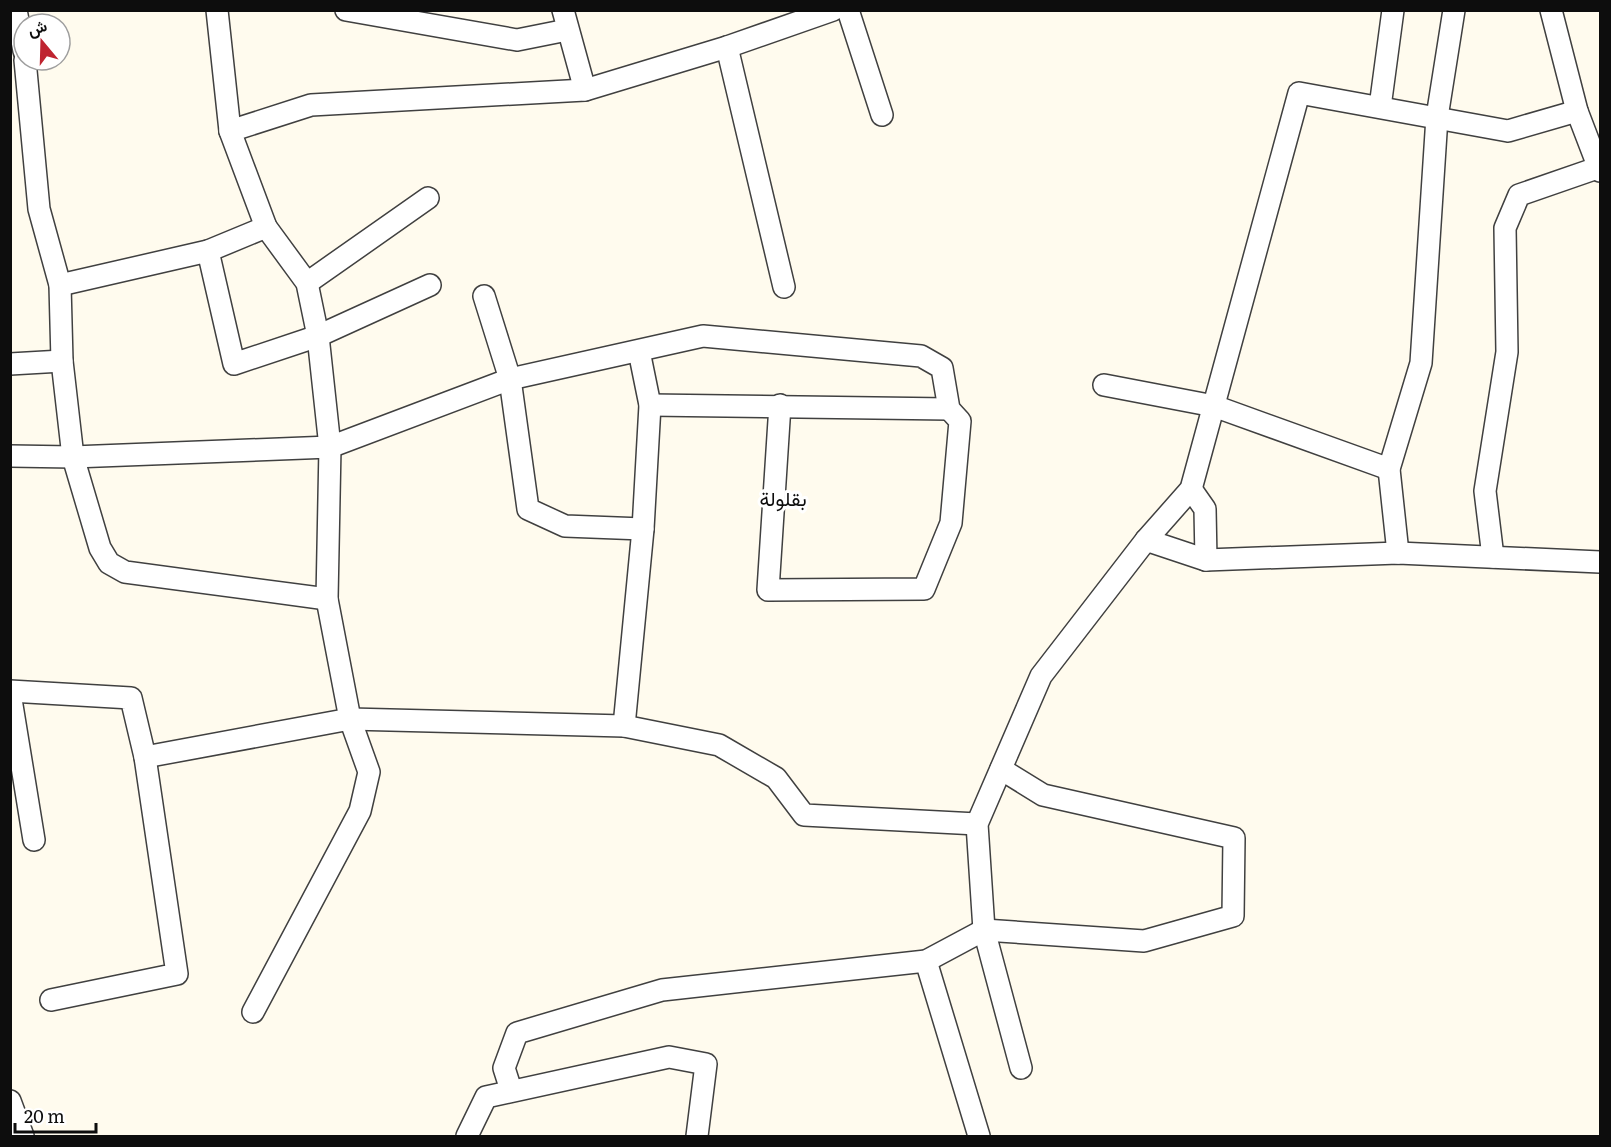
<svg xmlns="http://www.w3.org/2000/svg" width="1611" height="1147" viewBox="0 0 1611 1147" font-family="Literata,Vazirmatn,serif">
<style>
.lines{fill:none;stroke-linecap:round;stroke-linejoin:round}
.minor-casing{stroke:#404040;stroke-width:24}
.minor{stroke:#fff;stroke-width:21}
.labels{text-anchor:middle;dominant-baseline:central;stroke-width:6;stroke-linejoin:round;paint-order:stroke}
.quarter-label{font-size:20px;fill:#0d0d0d;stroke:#fff}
</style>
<rect width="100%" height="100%" fill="#fffbee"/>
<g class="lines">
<g class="minor-casing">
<g id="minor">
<path d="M16 10 24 51"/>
<path d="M217 10 230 131 266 227 307 283 318 336 330 447 327 599 350 719 369 772 360 811 253 1012"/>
<path d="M346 10 517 40 567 30"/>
<path d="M563 10 585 90"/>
<path d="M848 10 882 115"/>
<path d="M1551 10 1577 111 1600 171"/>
<path d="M727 47 784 287"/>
<path d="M25 60 39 209 60 285 62 361 73 457 100 548 109 563 125 572 327 599"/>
<path d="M1380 107 1393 10"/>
<path d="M230 131 311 105 585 90 727 47 833 10"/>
<path d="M208 251 234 364 318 336 430 285"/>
<path d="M307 283 428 198"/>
<path d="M60 285 208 251 266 227"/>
<path d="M484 296 510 379 528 509 565 526 643 529"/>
<path d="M10 364 62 361"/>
<path d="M1104 385 1214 406 1389 469"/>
<path d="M650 405 949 409"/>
<path d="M10 456 73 457 330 447 510 379 703 336 921 356 942 368 949 409 960 421 951 523 924 589 768 590 780 405"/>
<path d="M1191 489 1205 509 1206 560"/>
<path d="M1146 540 1206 560 1398 553 1600 562"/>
<path d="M1398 553 1389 469 1421 363 1437 117 1454 10"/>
<path d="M1493 557 1485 491 1507 352 1505 228 1519 195 1600 167"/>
<path d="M10 691 131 698 145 757 177 974 51 1000"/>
<path d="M10 693 34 840"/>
<path d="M624 726 643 529 650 405 639 351"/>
<path d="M145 757 350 719 624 726 719 745 776 778 804 815 977 824"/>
<path d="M926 961 979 1136"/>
<path d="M1021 1068 984 930 977 824 1041 676 1146 540 1191 489 1299 93 1508 131 1577 111"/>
<path d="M511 1090 504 1068 517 1033 662 990 926 961 984 930 1144 941 1233 916 1234 838 1043 795 1001 769"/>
<path d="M10 1101 23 1136"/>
<path d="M467 1136 486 1097 669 1057 706 1064 697 1136"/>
</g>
</g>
<use href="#minor" class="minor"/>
</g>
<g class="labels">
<g class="quarter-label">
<text x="783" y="497">بقلولة</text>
</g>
</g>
<rect width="1611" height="1147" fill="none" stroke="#0d0d0d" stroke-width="24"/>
<g transform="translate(42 42) rotate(341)"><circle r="28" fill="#ffffff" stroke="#9e9e9e" stroke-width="1.5"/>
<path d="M0-4.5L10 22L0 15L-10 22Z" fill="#bf2430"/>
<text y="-9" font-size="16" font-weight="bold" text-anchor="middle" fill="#0d0d0d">ش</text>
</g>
<path d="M15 1123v9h81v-9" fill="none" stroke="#0d0d0d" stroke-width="3"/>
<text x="24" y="1123" font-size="18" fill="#0d0d0d" stroke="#ffffff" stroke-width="4.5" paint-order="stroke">20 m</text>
</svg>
